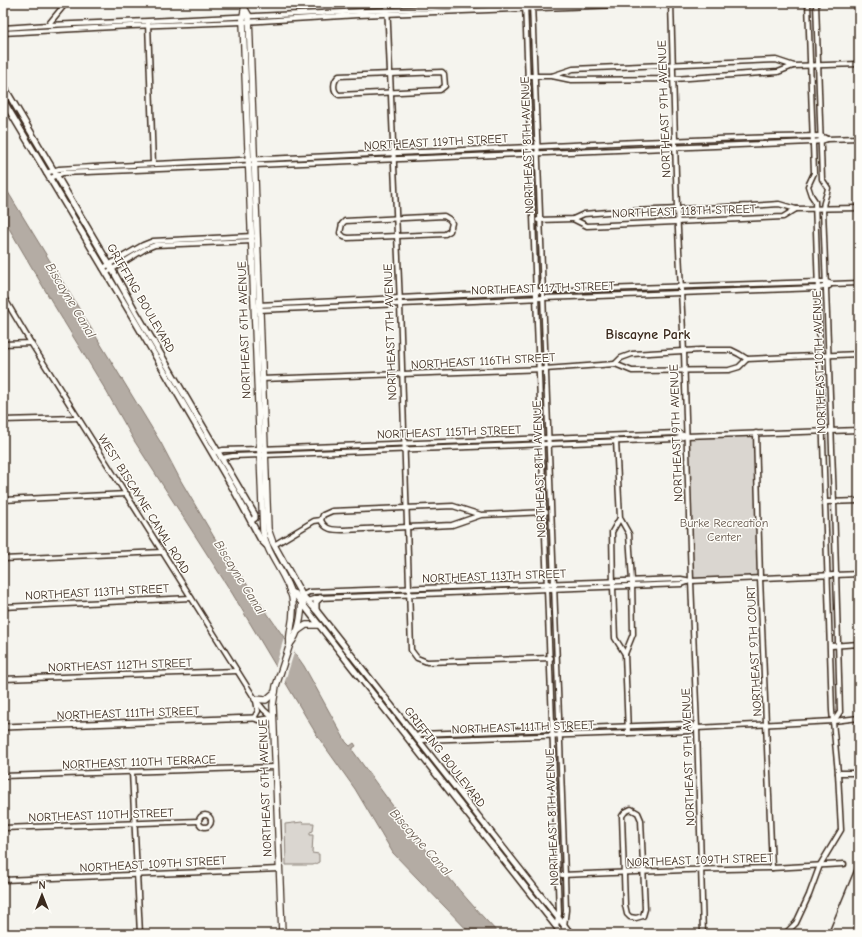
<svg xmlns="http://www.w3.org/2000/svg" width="862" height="937" viewBox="0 0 862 937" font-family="'Comic Neue',sans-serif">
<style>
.green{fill:#dad6d0;stroke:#8a8077}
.water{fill:#b4aca4;stroke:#84786e}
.pier{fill:#f5f4ee}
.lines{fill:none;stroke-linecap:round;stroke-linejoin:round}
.minor-casing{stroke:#3b2a1e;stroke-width:7}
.tertiary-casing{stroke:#3b2a1e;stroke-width:8}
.secondary-casing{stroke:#3b2a1e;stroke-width:8}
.minor{stroke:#fdfcf7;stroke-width:4}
.tertiary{stroke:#fdfcf7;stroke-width:5}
.secondary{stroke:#fdfcf7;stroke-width:5.5}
.rail{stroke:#3b2a1e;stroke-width:1.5}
.labels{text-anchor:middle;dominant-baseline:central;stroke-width:3;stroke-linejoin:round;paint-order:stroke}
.street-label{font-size:12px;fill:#3b2a1e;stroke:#fdfcf7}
.park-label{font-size:12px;fill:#63554a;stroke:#fdfcf7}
.water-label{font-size:13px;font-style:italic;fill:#65584d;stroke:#fdfcf7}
.quarter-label{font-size:14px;font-weight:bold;fill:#3b2a1e;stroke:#fdfcf7}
</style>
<rect width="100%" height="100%" fill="#f5f4ee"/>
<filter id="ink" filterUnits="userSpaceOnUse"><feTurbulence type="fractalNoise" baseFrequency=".025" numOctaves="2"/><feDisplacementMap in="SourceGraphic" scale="8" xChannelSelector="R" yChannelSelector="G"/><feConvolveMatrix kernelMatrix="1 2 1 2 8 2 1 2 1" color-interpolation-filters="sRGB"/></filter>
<g filter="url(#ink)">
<g class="green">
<path d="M756 433 760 578 691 581 686 436Z"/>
<path d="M302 822 303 823H314L313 831 310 832V835H313L312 853 319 854V862L313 865H286L285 824Z"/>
</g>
<path class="water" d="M3 184 161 443 181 481 214 537 304 666 346 742 350 746 354 743 356 746 353 748V751C398 814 445 878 499 934H471L393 853 355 789 318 737 232 593 135 442 105 389 52 302 3 218Z"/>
<path class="pier" d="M284 638 295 650 284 684 275 668Z"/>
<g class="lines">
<g class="minor-casing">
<g id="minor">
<path d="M387 3 400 304 411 650 417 658 427 662 551 658"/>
<path d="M525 3 557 855 559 914 556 926"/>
<path d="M532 3 565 875 566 910 563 934"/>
<path d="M671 3 677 209 684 352 691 581 697 728 703 934"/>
<path d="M816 3 822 179 828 188C827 196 823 200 823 209L834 502 840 712 834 721"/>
<path d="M148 23 153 164"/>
<path d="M48 25 66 3"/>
<path d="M3 28 48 25 148 21 540 3"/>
<path d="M3 33 131 26 243 22 358 15 671 3"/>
<path d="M442 72 444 74 445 86 440 90 339 95C332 91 333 81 339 76Z"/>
<path d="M528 76H552L571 80 674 79 778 72 793 66"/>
<path d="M552 76 573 69 776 60 794 66 859 64"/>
<path d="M46 173 59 169C200 161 342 156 484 149 596 144 708 138 821 136L827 139"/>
<path d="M50 178 63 173 812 142 821 141 827 139 859 138"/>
<path d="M444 216 449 219 452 223 450 231 445 234 348 238 344 237 340 233 342 224 345 221Z"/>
<path d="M573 219 587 226 783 217 796 209"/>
<path d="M538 220 573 219 584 214 608 212 750 206 779 204 796 209 859 208"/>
<path d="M103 268 143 245 153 241 253 236"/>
<path d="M106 273 145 249 155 245 253 241"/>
<path d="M3 296 31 343 255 699 264 710 273 718"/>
<path d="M258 305 543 291 818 282H826L832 284 859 283"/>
<path d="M258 310 543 298 818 288 829 286"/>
<path d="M3 344 31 343"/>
<path d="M615 364 621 358 632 354 700 350H731L739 354 747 359 859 354"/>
<path d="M261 379 545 369 615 364 632 371 729 370 739 367 747 359"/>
<path d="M3 420 78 418"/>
<path d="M756 433 760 578 772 868"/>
<path d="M616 440 620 518 629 534 632 581 633 634 625 654 628 733"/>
<path d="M216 452 223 450 260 449 677 433 686 436"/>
<path d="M221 458 233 456 676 439 686 436 859 430"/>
<path d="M3 500 127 494"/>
<path d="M826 502 859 501"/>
<path d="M481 515 453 506 332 511 323 515 321 520C325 530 333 530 343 530L452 525 481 515 546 512"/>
<path d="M620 518 612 532 613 587 615 638 625 654"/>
<path d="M274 545 314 521 321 520"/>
<path d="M3 559 162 552"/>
<path d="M301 596 309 592 681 579 691 581 859 574"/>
<path d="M304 602 317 598 682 584 690 581"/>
<path d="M3 607 191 598"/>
<path d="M831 646 859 644"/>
<path d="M3 679 237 671"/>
<path d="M256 701 258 711 254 718 258 720 273 718"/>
<path d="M416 737 420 734 690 724 697 728"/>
<path d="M417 738 422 740 689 731 697 728 834 721 859 718"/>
<path d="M132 772 140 934"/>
<path d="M838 773H859"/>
<path d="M3 776 275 767"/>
<path d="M631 809 638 813 641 820 645 909 643 916 636 918 630 917 627 914 625 905 622 816 625 812Z"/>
<circle cx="205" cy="821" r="6"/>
<path d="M3 828 199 821"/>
<path d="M562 875 685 870 772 868 844 864"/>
<path d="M3 880 279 869"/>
<path d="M785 934 796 923 809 895 820 865 841 830 838 773 832 711 815 201 811 195 808 186 814 173 808 3"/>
</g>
</g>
<g class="tertiary-casing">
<g id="tertiary">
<path d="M3 85 112 269 136 312 255 515V518L251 521"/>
<path d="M3 100 129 311 235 492 261 540 267 546"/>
<path d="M302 595 316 610 571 934"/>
<path d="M302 603 351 666 562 934"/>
<path d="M316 610V602L320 598"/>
<path d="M3 727 254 718"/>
</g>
</g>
<g class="secondary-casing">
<g id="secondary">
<path d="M245 3C245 10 242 15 243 22L263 531C267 556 286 573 292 597 294 607 293 618 291 628 290 634 289 638 290 644"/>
<path d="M245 9 249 16 268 529 273 543 302 595C302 610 300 633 290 644L276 686 273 705 282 934"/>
<path d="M290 592 295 594 302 603"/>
<path d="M296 632 306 625H319"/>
<path d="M255 699 266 700 275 692"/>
</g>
</g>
<use href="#minor" class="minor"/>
<use href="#tertiary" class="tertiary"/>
<use href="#secondary" class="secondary"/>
<path class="rail" d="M828 934 859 859"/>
</g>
</g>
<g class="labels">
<g class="street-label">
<text transform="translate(664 109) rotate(-92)">NORTHEAST 9TH AVENUE</text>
<text transform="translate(436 142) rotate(-3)">NORTHEAST 119TH STREET</text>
<text transform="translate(527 145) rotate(-92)">NORTHEAST 8TH AVENUE</text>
<text transform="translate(684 211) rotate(-2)">NORTHEAST 118TH STREET</text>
<text transform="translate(543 288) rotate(-2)">NORTHEAST 117TH STREET</text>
<text transform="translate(141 298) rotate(60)">GRIFFING BOULEVARD</text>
<text transform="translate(244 330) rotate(-92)">NORTHEAST 6TH AVENUE</text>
<text transform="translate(390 332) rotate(-92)">NORTHEAST 7TH AVENUE</text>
<text transform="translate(483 361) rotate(-3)">NORTHEAST 116TH STREET</text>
<text transform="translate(819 362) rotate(-92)">NORTHEAST 10TH AVENUE</text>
<text transform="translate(449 432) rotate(-2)">NORTHEAST 115TH STREET</text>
<text transform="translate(676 433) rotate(-92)">NORTHEAST 9TH AVENUE</text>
<text transform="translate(539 469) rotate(-92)">NORTHEAST 8TH AVENUE</text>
<text transform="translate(144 504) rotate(58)">WEST BISCAYNE CANAL ROAD</text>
<text transform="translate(494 576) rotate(-2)">NORTHEAST 113TH STREET</text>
<text transform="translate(97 592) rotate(-3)">NORTHEAST 113TH STREET</text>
<text transform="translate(754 651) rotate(-93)">NORTHEAST 9TH COURT</text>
<text transform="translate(120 665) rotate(-2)">NORTHEAST 112TH STREET</text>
<text transform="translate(128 713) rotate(-2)">NORTHEAST 111TH STREET</text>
<text transform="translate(523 727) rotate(-2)">NORTHEAST 111TH STREET</text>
<text transform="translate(445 757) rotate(52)">GRIFFING BOULEVARD</text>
<text transform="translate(688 757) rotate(-92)">NORTHEAST 9TH AVENUE</text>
<text transform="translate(139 762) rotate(-2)">NORTHEAST 110TH TERRACE</text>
<text transform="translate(265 788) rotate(-92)">NORTHEAST 6TH AVENUE</text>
<text transform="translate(101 815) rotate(-2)">NORTHEAST 110TH STREET</text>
<text transform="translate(552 817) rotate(-92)">NORTHEAST 8TH AVENUE</text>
<text transform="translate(700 860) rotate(-2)">NORTHEAST 109TH STREET</text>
<text transform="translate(153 864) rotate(-3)">NORTHEAST 109TH STREET</text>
</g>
<g class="park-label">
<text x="724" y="523">Burke Recreation<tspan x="724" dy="14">Center</tspan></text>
</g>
<g class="water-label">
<text transform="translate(71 300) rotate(59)">Biscayne Canal</text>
<text transform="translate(240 577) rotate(58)">Biscayne Canal</text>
<text transform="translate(421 842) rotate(48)">Biscayne Canal</text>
</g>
<g class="quarter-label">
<text x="648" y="334">Biscayne Park</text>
</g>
</g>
<rect width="862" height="937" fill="none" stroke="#fdfcf7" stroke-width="16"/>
<rect x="8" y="8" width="846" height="921" fill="none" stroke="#3b2a1e" stroke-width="1.5" filter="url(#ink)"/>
<g transform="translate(42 895)" stroke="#fdfcf7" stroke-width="3" paint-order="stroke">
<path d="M0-3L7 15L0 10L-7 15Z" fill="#3b2a1e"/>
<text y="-6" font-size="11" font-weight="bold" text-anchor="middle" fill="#3b2a1e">N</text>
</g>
</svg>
